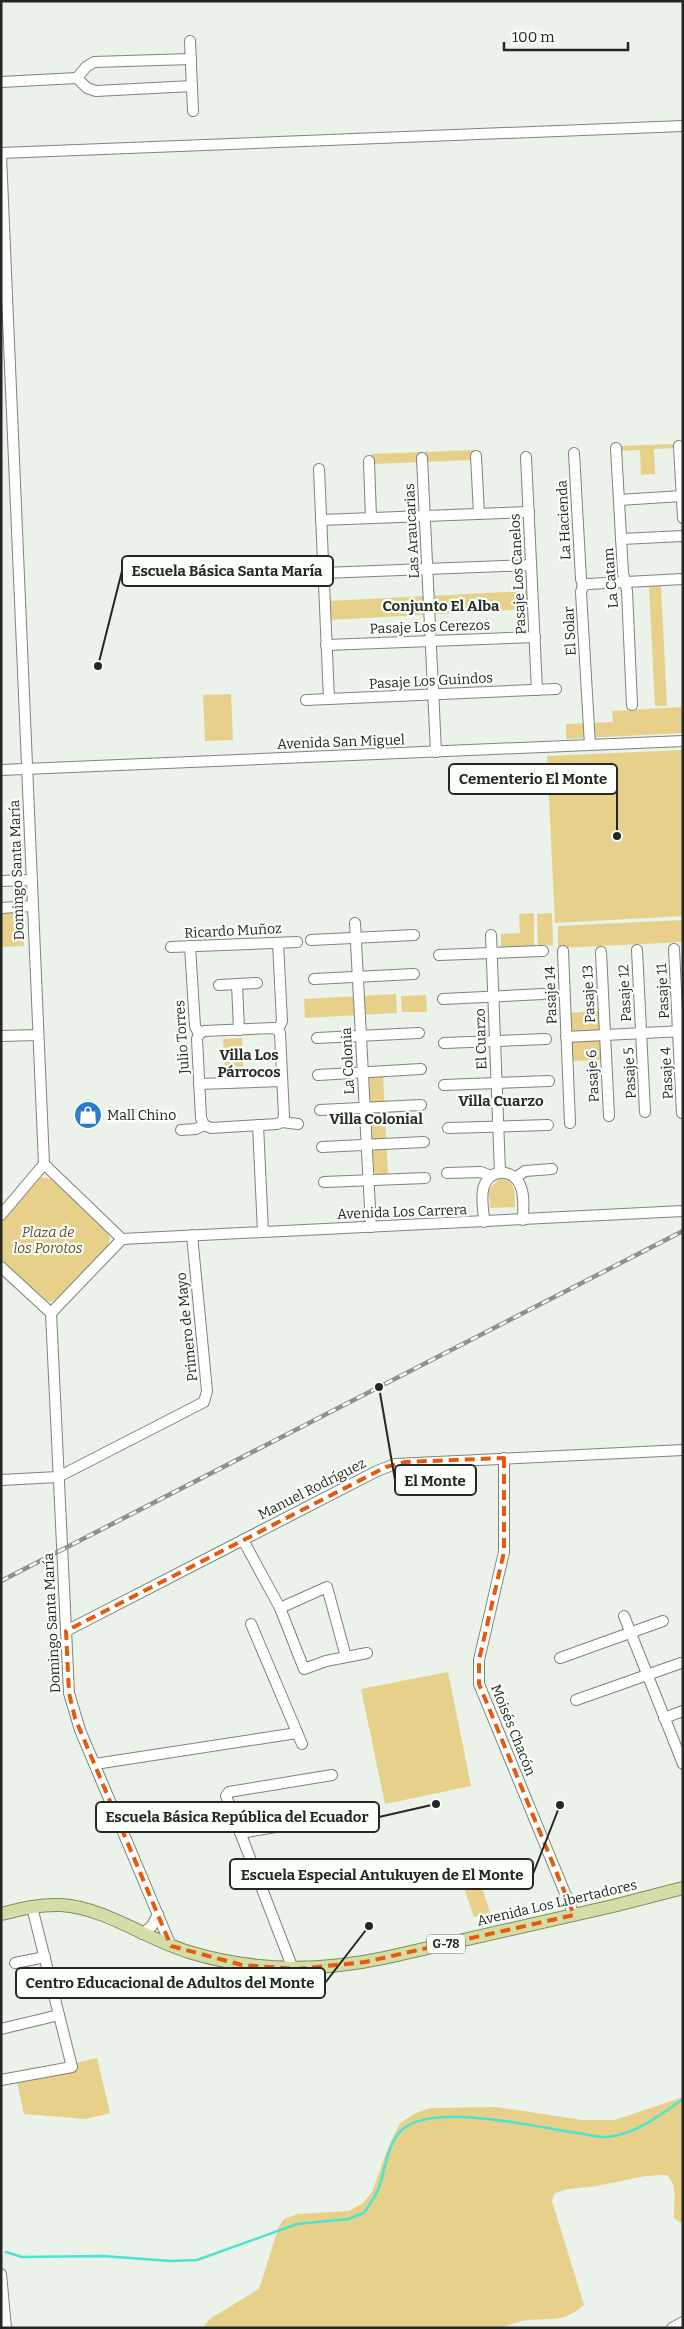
<svg xmlns="http://www.w3.org/2000/svg" width="684" height="2329" viewBox="0 0 684 2329" font-family="Bitter,serif">
<style>
.green{fill:#e6d08a}
.lines{fill:none;stroke-linecap:round;stroke-linejoin:round}
.stream{stroke:#4be4d2;stroke-width:2.5}
.minor-casing{stroke:#7e847c;stroke-width:12}
.major-casing{stroke:#848d54;stroke-width:14}
.minor{stroke:#fff;stroke-width:10}
.major{stroke:#d4dca8;stroke-width:12}
.rail-casing{stroke:#8d918b;stroke-width:4.5}
.rail{stroke:#fafff9;stroke-width:2.5;stroke-dasharray:8;stroke-linecap:butt}
.marked{fill:none;stroke:#e8590c;stroke-width:4;stroke-dasharray:10 6;stroke-linejoin:round}
.labels{text-anchor:middle;dominant-baseline:central;stroke-width:4.5;stroke-linejoin:round;paint-order:stroke}
.shield{fill:#fafff9;stroke:#656864;stroke-width:1}
.shield-label{font-size:12px;font-weight:bold;fill:#252724}
.street-label{font-size:14px;fill:#252724;stroke:#fafff9}
.poi-label{font-size:14px;fill:#252724;stroke:#fafff9;text-anchor:start}
.park-label{font-size:14px;font-style:italic;fill:#5f5227;stroke:#fafff9}
.neighbourhood-label{font-size:15px;font-weight:bold;fill:#282e27;stroke:#fafff9}
.leader{fill:none;stroke:#252724;stroke-width:2}
.callout-dot{fill:#252724;stroke:#fafff9;stroke-width:2}
.callout{fill:#fafff9;stroke:#252724;stroke-width:2}
.callout-label{font-size:15px;text-anchor:middle;font-weight:bold;fill:#252724}
</style>
<rect width="100%" height="100%" fill="#ebf2e9"/>
<g class="green">
<path d="M674 444V448L654 449 655 474 641 475 640 450 620 451 619 446Z"/>
<path d="M473 450 474 460 372 464 371 454Z"/>
<path d="M649 586H661L667 706H655Z"/>
<path d="M527 591 528 609 329 620 328 601Z"/>
<path d="M231 694 233 740 205 741 203 695Z"/>
<path d="M683 707V733L566 739V724L613 722 612 711Z"/>
<path d="M683 750V916L555 923 547 756Z"/>
<path d="M23 910 24 946 1 947V911Z"/>
<path d="M534 913V947L501 948V934L520 933 519 914Z"/>
<path d="M552 913 553 945 538 946 537 914Z"/>
<path d="M683 920V942L558 948V926Z"/>
<path d="M396 994 397 1013 305 1018 304 999Z"/>
<path d="M426 995 427 1012H402L401 996Z"/>
<path d="M600 1011 602 1060 572 1061 569 1013Z"/>
<path d="M242 1038 244 1073 225 1074 223 1039Z"/>
<path d="M383 1075 388 1175H377L374 1172 369 1076Z"/>
<path d="M41 1177 51 1179 107 1230 110 1238 108 1246 55 1300 50 1302 42 1299 1 1260V1222Z"/>
<path d="M499 1179C516 1179 515 1194 515 1207L490 1208 489 1189Z"/>
<path d="M448 1672 471 1786 385 1804 361 1689Z"/>
<path d="M479 1879 490 1912 474 1917 463 1885Z"/>
<path d="M97 2058 110 2113 86 2119 24 2114 17 2082 77 2068 76 2063Z"/>
<path d="M683 2097V2224L674 2218C673 2202 679 2188 667 2175 642 2174 620 2182 596 2186 578 2189 572 2186 554 2194L552 2201 584 2305C563 2323 552 2318 528 2320 519 2321 510 2325 502 2328H202L211 2318 259 2289 279 2226 284 2219 297 2214 349 2211 363 2203 372 2192 388 2148 400 2123 416 2113 430 2108 497 2107 583 2120H615Z"/>
</g>
<g class="lines">
<path class="stream" d="M6 2252 22 2257 103 2256 171 2261 197 2260 297 2224 348 2219 364 2213C369 2205 376 2196 379 2187 386 2169 387 2141 404 2128 438 2103 536 2127 576 2133 585 2134 596 2137 606 2137 635 2135 660 2115 683 2099"/>
<g class="minor-casing">
<g id="minor">
<path d="M190 41 193 111"/>
<path d="M77 78 86 67 94 62 191 59"/>
<path d="M1 82 77 78 87 88 96 91 192 86"/>
<path d="M1 153 683 126"/>
<path d="M1 155 44 1164"/>
<path d="M679 446 683 518"/>
<path d="M616 448 623 573 627 591 632 705"/>
<path d="M574 453 581 579 583 586"/>
<path d="M476 456 479 514"/>
<path d="M526 457 537 690"/>
<path d="M422 458 436 752"/>
<path d="M369 461 371 518"/>
<path d="M319 469 329 699"/>
<path d="M619 500 682 496"/>
<path d="M321 520 529 512"/>
<path d="M621 539 683 536"/>
<path d="M323 573 531 565"/>
<path d="M583 586 581 592 590 745"/>
<path d="M583 586 588 584 683 579"/>
<path d="M326 645 535 637"/>
<path d="M306 700 556 689"/>
<path d="M1 770 683 741"/>
<path d="M1 881 31 880"/>
<path d="M1 908 32 906"/>
<path d="M355 923 371 1227"/>
<path d="M491 935 500 1172"/>
<path d="M311 940 414 935"/>
<path d="M278 943 282 1021 278 1030 280 1033 284 1116 282 1122"/>
<path d="M190 946 195 1026 199 1034 197 1039 201 1118 204 1125"/>
<path d="M171 947 297 942"/>
<path d="M674 949 682 1113"/>
<path d="M637 950 645 1112"/>
<path d="M563 951 570 1123"/>
<path d="M601 952 609 1116"/>
<path d="M439 955 543 951"/>
<path d="M314 979 414 974"/>
<path d="M237 984 239 1030"/>
<path d="M219 985 257 983"/>
<path d="M443 999 543 994"/>
<path d="M199 1034 204 1031 273 1028 278 1030"/>
<path d="M1 1036 38 1035"/>
<path d="M566 1037 683 1031"/>
<path d="M317 1038 419 1033"/>
<path d="M444 1043 546 1039"/>
<path d="M318 1075 421 1069"/>
<path d="M199 1084 282 1081"/>
<path d="M444 1085 549 1081"/>
<path d="M320 1110 421 1105"/>
<path d="M204 1125 211 1128 277 1124 282 1122 298 1124"/>
<path d="M258 1125 263 1232"/>
<path d="M448 1128 548 1125"/>
<path d="M181 1130 196 1129 204 1125"/>
<path d="M322 1147 424 1142"/>
<path d="M44 1164 122 1239"/>
<path d="M447 1173 481 1172 491 1176"/>
<path d="M515 1178 525 1171 552 1169"/>
<path d="M324 1182 425 1178"/>
<path d="M1 1215 44 1164"/>
<path d="M484 1222C484 1211 480 1197 484 1186 490 1169 512 1168 520 1185 525 1195 523 1209 523 1220"/>
<path d="M122 1239 683 1211"/>
<path d="M1 1267 51 1313"/>
<path d="M51 1313 69 1693 80 1730 171 1946"/>
<path d="M51 1313 122 1239"/>
<path d="M504 1458V1552L479 1660V1684L574 1915"/>
<path d="M1 1480 58 1477 204 1402 207 1391 192 1235"/>
<path d="M243 1540 280 1608 304 1669 326 1661 367 1653"/>
<path d="M280 1608 327 1587 346 1657"/>
<path d="M624 1616 683 1764"/>
<path d="M251 1624 302 1744"/>
<path d="M66 1631 377 1471 395 1464 683 1450"/>
<path d="M560 1658 663 1621"/>
<path d="M576 1700 681 1663"/>
<path d="M664 1718 683 1711"/>
<path d="M95 1764 297 1733"/>
<path d="M240 1833 353 1814"/>
<path d="M142 1934 152 1926 158 1914"/>
<path d="M15 1963 45 1957"/>
<path d="M293 1969 226 1796 229 1792 332 1775"/>
<path d="M1 2029 59 2015"/>
<path d="M1 2080 72 2067 32 1907"/>
<path d="M1 2274 6 2328"/>
<path d="M672 2328 683 2322"/>
</g>
</g>
<g class="major-casing">
<path id="major" d="M1 1914C21 1909 41 1904 61 1905 106 1908 146 1939 189 1952 254 1972 318 1972 384 1958L613 1906 683 1888"/>
</g>
<use href="#minor" class="minor"/>
<use href="#major" class="major"/>
<g class="rail-casing">
<path id="rail" d="M1 1581 683 1231"/>
</g>
<use href="#rail" class="rail"/>
</g>
<path class="marked" d="M504 1458V1552L479 1660V1684L574 1915 365 1962 297 1969 242 1965 171 1946 75 1718 69 1693 66 1631 386 1467 405 1462Z"/>
<defs>
<g id="shop-disc" transform="scale(1.4375)"><circle r="9.5" fill="#2d7bcb" stroke="#fafff9"/><path d="M-5-2.5h2.3a2.7 3.5 0 0 1 5.4 0H5L5.5 6h-11ZM-1.5-2.5h3a1.5 2.3 0 0 0-3 0Z" fill="#fff"/></g>
</defs>
<g fill-rule="evenodd">
<use href="#shop-disc" x="88" y="1115"/>
</g>
<g class="labels">
<rect class="shield" x="427" y="1934.5" width="38" height="19" rx="4"/>
<g class="shield-label">
<text x="446" y="1944">G-78</text>
</g>
<g class="street-label">
<text transform="translate(564 520) rotate(-93)">La Hacienda</text>
<text transform="translate(412 531) rotate(-93)">Las Araucarias</text>
<text transform="translate(518 574) rotate(-93)">Pasaje Los Canelos</text>
<text transform="translate(611 578) rotate(-95)">La Catam</text>
<text transform="translate(430 627) rotate(-2)">Pasaje Los Cerezos</text>
<text transform="translate(570 631) rotate(-93)">El Solar</text>
<text transform="translate(431 681) rotate(-3)">Pasaje Los Guindos</text>
<text transform="translate(341 742) rotate(-2)">Avenida San Miguel</text>
<text transform="translate(17 870) rotate(-92)">Domingo Santa María</text>
<text transform="translate(233 931) rotate(-3)">Ricardo Muñoz</text>
<text transform="translate(663 991) rotate(-93)">Pasaje 11</text>
<text transform="translate(625 993) rotate(-93)">Pasaje 12</text>
<text transform="translate(589 994) rotate(-93)">Pasaje 13</text>
<text transform="translate(551 995) rotate(-92)">Pasaje 14</text>
<text transform="translate(182 1037) rotate(-94)">Julio Torres</text>
<text transform="translate(481 1039) rotate(-92)">El Cuarzo</text>
<text transform="translate(348 1061) rotate(-93)">La Colonia</text>
<text transform="translate(630 1073) rotate(-93)">Pasaje 5</text>
<text transform="translate(667 1073) rotate(-93)">Pasaje 4</text>
<text transform="translate(593 1076) rotate(-93)">Pasaje 6</text>
<text transform="translate(402 1212) rotate(-2)">Avenida Los Carrera</text>
<text transform="translate(187 1327) rotate(-96)">Primero de Mayo</text>
<text transform="translate(312 1489) rotate(-27)">Manuel Rodríguez</text>
<text transform="translate(52 1623) rotate(-93)">Domingo Santa María</text>
<text transform="translate(513 1730) rotate(68)">Moisés Chacón</text>
<text transform="translate(557 1903) rotate(-13)">Avenida Los Libertadores</text>
</g>
<g class="poi-label">
<text x="107" y="1115">Mall Chino</text>
</g>
<g class="park-label">
<text x="48" y="1232">Plaza de<tspan x="48" dy="16">los Porotos</tspan></text>
</g>
<g class="neighbourhood-label">
<text x="441" y="606">Conjunto El Alba</text>
<text x="249" y="1055">Villa Los<tspan x="249" dy="17">Párrocos</tspan></text>
<text x="501" y="1101">Villa Cuarzo</text>
<text x="376" y="1119">Villa Colonial</text>
</g>
</g>
<path class="leader" d="M98 666L122 571M617 836L617 779M379 1387L395 1480M436 1804L379 1817M560 1805L533 1874M369 1926L325 1983"/>
<g class="callout-dot">
<circle cx="98" cy="666" r="5"/>
<circle cx="617" cy="836" r="5"/>
<circle cx="379" cy="1387" r="5"/>
<circle cx="436" cy="1804" r="5"/>
<circle cx="560" cy="1805" r="5"/>
<circle cx="369" cy="1926" r="5"/>
</g>
<g class="callout">
<rect x="122" y="556" width="211" height="30" rx="5"/>
<rect x="449" y="764" width="168" height="30" rx="5"/>
<rect x="395" y="1465" width="81" height="30" rx="5"/>
<rect x="96" y="1802" width="283" height="30" rx="5"/>
<rect x="230" y="1859" width="303" height="30" rx="5"/>
<rect x="16" y="1968" width="309" height="30" rx="5"/>
</g>
<g class="callout-label">
<text x="227" y="576">Escuela Básica Santa María</text>
<text x="533" y="784">Cementerio El Monte</text>
<text x="435" y="1486">El Monte</text>
<text x="237" y="1822">Escuela Básica República del Ecuador</text>
<text x="382" y="1880">Escuela Especial Antukuyen de El Monte</text>
<text x="170" y="1988">Centro Educacional de Adultos del Monte</text>
</g>
<rect width="684" height="2329" fill="none" stroke="#252724" stroke-width="5"/>
<path d="M504 42v8h124v-8" fill="none" stroke="#252724" stroke-width="2.5"/>
<text x="512" y="42" font-size="15" fill="#252724" stroke="#fafff9" stroke-width="4" paint-order="stroke">100 m</text>
</svg>
